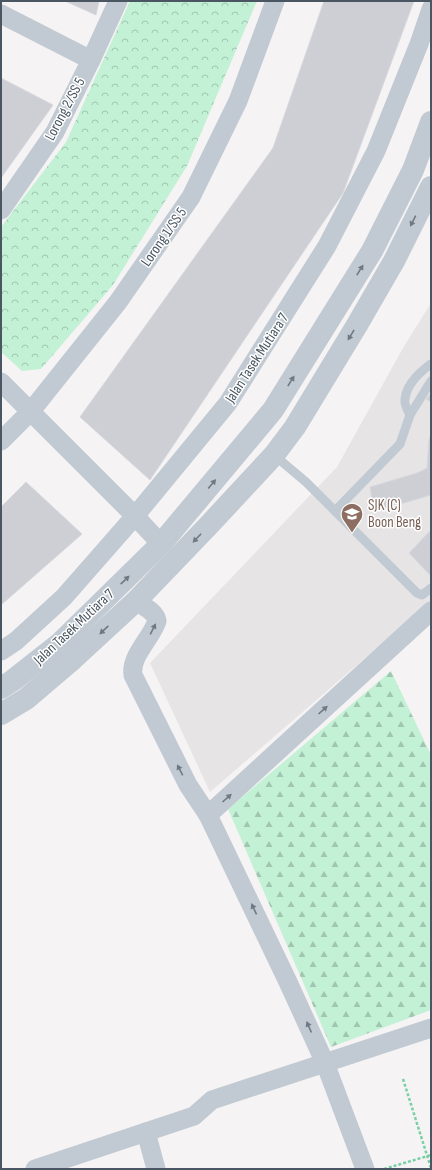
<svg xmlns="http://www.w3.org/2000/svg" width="432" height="1170" viewBox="0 0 432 1170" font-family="'Sofia Sans Condensed',sans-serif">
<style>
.education{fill:#e6e4e5}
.forest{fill:url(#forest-firs)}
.park{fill:url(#park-crowns)}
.building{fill:#cdcfd5;stroke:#d7d9de}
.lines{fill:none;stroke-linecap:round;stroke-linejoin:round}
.path{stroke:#7ad0a6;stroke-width:2.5;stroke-dasharray:3 2;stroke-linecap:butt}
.service{stroke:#c1cad2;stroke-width:9}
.minor{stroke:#c1cad2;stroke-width:19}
.tertiary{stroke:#c1cad2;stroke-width:22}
.oneway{fill:#6e7983}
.labels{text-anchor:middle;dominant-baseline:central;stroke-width:3;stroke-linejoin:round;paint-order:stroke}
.street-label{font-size:15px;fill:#4a5661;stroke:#fff}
.education-label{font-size:15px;fill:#785e54;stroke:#fff;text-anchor:start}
</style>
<defs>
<pattern id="forest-firs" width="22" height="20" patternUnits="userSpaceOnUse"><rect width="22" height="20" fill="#c3f1d5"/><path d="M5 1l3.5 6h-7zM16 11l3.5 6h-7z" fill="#a0c6b0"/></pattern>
<pattern id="park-crowns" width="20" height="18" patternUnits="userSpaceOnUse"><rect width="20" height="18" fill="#c3f1d5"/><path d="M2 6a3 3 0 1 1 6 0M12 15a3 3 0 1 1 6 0" fill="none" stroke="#a0c6b0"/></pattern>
</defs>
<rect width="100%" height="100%" fill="#f5f3f3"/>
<path class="education" d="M431 303V601L210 792 150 663 337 467 403 348Z"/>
<path class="forest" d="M391 671 431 755V1010L331 1047 228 809Z"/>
<path class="park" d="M130 1H257L187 166 113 285 41 369 22 371 1 352V227L66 142Z"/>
<g class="building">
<path d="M65 1H99L96 15Z"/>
<path d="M324 1H414L343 193 150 480 80 417 273 148Z"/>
<path d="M1 78 53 105 1 178Z"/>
<path d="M431 393V402L426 399Z"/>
<path d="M431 434V495L374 512 370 487 417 473 427 468 429 439Z"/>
<path d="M26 482 82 534 1 605V507Z"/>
<path d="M431 530V576L409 553Z"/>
</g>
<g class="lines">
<g class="path">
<path d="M403 1079 431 1168"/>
<path d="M384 1169 431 1155"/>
</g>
<g class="service">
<path d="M410 415C408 411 404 404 405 400 406 385 420 372 431 364"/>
<path d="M274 455 306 482 417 593 422 595 431 588"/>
<path d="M335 511 400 444 410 415 431 381"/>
</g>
<g class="minor">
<path d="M1 14 91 60"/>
<path d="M1 210 55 132 91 60 118 1"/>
<path d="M1 382 135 516 161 544"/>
<path d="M1 441 31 411 118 302 191 197 238 101 275 1"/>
<path d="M136 601C143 606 156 612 157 621 151 639 130 656 133 675L188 785 208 815"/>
<path d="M1 651 16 641 64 597 135 516 228 403 327 246 376 151 419 44 431 9"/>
<path d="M146 1132 156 1169"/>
<path d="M35 1169 194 1116 212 1100 431 1028"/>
<path d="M365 1169 325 1063 288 982 208 815 431 611"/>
</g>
<g class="tertiary">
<path d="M1 688 12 681 59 644 161 544 273 410 372 251 413 170 431 122"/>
<path d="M1 714 26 699 73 659 136 601 209 525 274 455 295 427 357 325 394 261 431 187"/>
</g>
</g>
<defs><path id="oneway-solid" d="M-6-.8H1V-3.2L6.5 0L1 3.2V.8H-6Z"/></defs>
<g class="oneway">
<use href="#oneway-solid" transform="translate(413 221) rotate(117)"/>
<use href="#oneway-solid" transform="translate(360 270) rotate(-58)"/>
<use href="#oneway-solid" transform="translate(351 335) rotate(121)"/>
<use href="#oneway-solid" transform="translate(291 381) rotate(-58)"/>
<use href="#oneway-solid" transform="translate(212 484) rotate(-50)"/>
<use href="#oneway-solid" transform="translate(197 538) rotate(134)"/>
<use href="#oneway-solid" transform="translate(125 580) rotate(-44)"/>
<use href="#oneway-solid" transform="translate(153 629) rotate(-63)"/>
<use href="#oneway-solid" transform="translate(104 630) rotate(137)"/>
<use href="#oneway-solid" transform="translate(323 710) rotate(-42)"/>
<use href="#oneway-solid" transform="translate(180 770) rotate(-117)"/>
<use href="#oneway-solid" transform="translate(227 798) rotate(-42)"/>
<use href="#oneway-solid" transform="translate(254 909) rotate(-115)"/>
<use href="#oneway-solid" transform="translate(309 1027) rotate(-114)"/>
</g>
<defs>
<g id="school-pin" transform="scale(1.15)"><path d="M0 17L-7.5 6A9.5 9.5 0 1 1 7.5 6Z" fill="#8d6e63" stroke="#fff"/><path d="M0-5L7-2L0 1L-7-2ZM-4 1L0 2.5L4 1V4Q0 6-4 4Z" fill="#fff"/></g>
</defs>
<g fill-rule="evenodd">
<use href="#school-pin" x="352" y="514"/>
</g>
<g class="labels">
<g class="street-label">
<text transform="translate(65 109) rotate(-62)">Lorong 2/SS 5</text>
<text transform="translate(164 237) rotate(-55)">Lorong 1/SS 5</text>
<text transform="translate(257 358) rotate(-57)">Jalan Tasek Mutiara 7</text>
<text transform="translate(74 627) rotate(-43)">Jalan Tasek Mutiara 7</text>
</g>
<g class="education-label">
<text x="368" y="505">SJK (C)<tspan x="368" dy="17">Boon Beng</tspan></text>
</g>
</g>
<rect width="432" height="1170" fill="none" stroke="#4a5661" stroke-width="4"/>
</svg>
